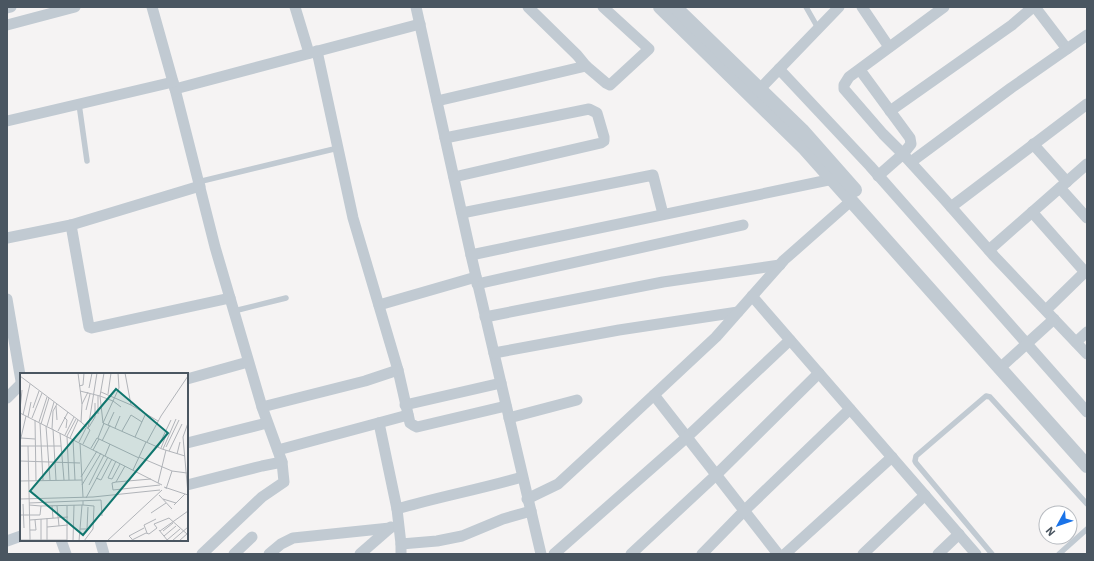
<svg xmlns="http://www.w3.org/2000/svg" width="1094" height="561" viewBox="0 0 1094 561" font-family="'IBM Plex Sans',sans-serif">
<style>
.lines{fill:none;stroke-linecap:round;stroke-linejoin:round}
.service{stroke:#c1cad2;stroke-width:5.5}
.minor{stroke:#c1cad2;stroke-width:11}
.tertiary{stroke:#c1cad2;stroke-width:14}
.inset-road{fill:none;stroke:#b1b4b9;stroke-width:1}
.view{fill:#0f766e;fill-opacity:0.15;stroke:#0f766e;stroke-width:2}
.inset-edge{fill:none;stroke:#4a5661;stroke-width:2}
</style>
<rect width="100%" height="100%" fill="#f5f3f3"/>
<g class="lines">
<g class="service">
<path d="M806 7 818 28"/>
<path d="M79 104 87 161"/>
<path d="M198 182 338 148"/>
<path d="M234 311 286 298"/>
<path d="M992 554 916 463 915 461 916 456 986 396 990 397 1087 504"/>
<path d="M1059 554 1087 529"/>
</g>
<g class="minor">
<path d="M152 7 175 89 215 247 262 407 282 462 284 482 262 497 202 554"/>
<path d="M295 7 309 53"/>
<path d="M416 7 471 255 541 554"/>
<path d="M862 7 889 47"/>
<path d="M1035 7 1067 49"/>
<path d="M7 8 11 7"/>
<path d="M7 25 75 7"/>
<path d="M317 51 353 218 398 370 410 423 413 425 417 427 506 406"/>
<path d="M586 66 606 83 610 85 649 49 603 7"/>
<path d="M779 69 870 166 1087 412"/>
<path d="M860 70 910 138 911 144 903 154 883 134 844 89V85L849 77 944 7"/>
<path d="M175 89 420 24"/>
<path d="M754 95 839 7"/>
<path d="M437 101 586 66 577 55 528 7"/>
<path d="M890 111 1012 25 1033 7"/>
<path d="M7 121 173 82"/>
<path d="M445 138 589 109 597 113 604 137V141L601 143 454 177"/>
<path d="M1033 144 1067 182"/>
<path d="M911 162 1011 88 1087 35"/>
<path d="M878 176 903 154 944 199 994 256 1087 354"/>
<path d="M1060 188 1087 218"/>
<path d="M951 207 1087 104"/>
<path d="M1032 212 1085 272"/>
<path d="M462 213 653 175 663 214"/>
<path d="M71 225 89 327 92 328 230 298"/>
<path d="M7 238 71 225 200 186"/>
<path d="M989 250 1087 164"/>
<path d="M471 255 838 178"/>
<path d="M477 284 743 225"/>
<path d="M752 296 976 554"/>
<path d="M7 299 21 381"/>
<path d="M379 305 476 277"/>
<path d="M1046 310 1087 270"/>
<path d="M485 317 663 282 780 265"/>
<path d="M1076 342 1087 332"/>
<path d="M494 353 619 330 738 312"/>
<path d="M1000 368 1054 319"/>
<path d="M187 379 248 362"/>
<path d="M654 395 778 554"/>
<path d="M7 398 21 384"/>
<path d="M405 405 501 383"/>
<path d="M262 407 365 381 398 370"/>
<path d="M509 418 577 400"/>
<path d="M379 423 397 509"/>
<path d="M187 443 267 423"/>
<path d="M278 450 408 415"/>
<path d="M187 485 262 466 282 462"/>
<path d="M527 499 558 484 610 436 716 337 784 260 852 200"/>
<path d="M61 540 66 554"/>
<path d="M100 540 104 554"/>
<path d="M7 541 21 536"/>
<path d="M401 544 437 541 462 536 503 519 531 511"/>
<path d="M234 554 252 537"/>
<path d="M269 554 281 544 293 538 390 528"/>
<path d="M360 554 391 527"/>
<path d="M401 554V544L397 509C438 497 481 489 522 477"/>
<path d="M554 554 687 437 790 340"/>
<path d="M631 554 716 475 819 373"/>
<path d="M702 554 744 511 850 409"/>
<path d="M785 554 892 457"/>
<path d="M863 554 925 495"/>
<path d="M938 554 959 534"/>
</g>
<g class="tertiary">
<path d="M660 7 805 149 1087 466"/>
<path d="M675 7 802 130 855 190"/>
</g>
</g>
<g transform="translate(20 373)">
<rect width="168" height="168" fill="#f5f3f3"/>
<path class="inset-road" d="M58 0 62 31 61 49 70 57 63 71M98 0 99 15 93 28 101 34M105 0 111 32 138 48M0 3 61 49M59 13 63 12 64 0M69 15 72 0M60 18 80 23 83 50 142 76 165 83M81 19 111 32M88 21 91 0M78 23V41M62 31 68 19M36 33 37 47M13 35 19 18M0 37 2 17M66 37 70 21M0 40 142 112M3 42 10 11M8 44 11 29M44 44 47 47 46 55M12 45 22 20M15 47 16 108M19 49 27 24M20 50 23 107M83 50 93 28 80 23 84 0M21 51 29 25M88 52 94 39M26 53 30 107M27 53 34 29M69 54 75 44V30M95 55 100 43M32 56 33 38 37 31M33 56 36 107M68 56 77 0M38 58 48 39M102 58 111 42 122 49M40 60 44 107M45 62 54 44M47 63 49 107M47 63 56 46M115 64 126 40M1 65 15 66M50 65 58 47M78 65 84 50M53 66 55 107M82 68 90 52M0 69 6 43M59 69 66 55M127 69 141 43 168 3M60 70 63 124M0 73H41M138 74 151 47M146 74 159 47M71 75 77 65 119 85M141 75 147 60M143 76 156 46M73 77 79 66M149 78 162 51M157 81 160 69M85 83 90 71M119 84 152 98M0 88 60 90M96 88 88 105 92 106 100 91M105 93 96 109 131 106M113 97 126 69M61 104 77 78M76 105 81 107 92 86M0 108 62 107M96 109 92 110 93 117 140 112M138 110 146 77M62 112 81 80M69 112 84 82M144 114 168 122M146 116 152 98 167 100M168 121 163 64 168 50M139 122 152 136M66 125 88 84M0 126 73 124 140 117M143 126 156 130M81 127 82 143M9 130 81 127M3 131 4 155M9 132 21 133M63 132 74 133 73 156 64 168M154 132 165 121M32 133 33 145M37 133 39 153M131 140 146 130M0 142H20L21 133 63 132V128M27 145V167M21 146V167M10 147 48 144M27 154 48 152M60 156H67L68 134M10 157H16L15 147M139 157 148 168M140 158 168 138M143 158 153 150M127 160 124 152 136 146M144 163 156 153M112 166 109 163 124 155M0 167H10V164L8 73M10 167H47M147 167 160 156M47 168V133M53 168 54 132M59 168 62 132M87 168 142 117M110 168 126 160 129 161 137 155 134 151 149 145 167 161M152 168 168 154M159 168 168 160"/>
<path class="view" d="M96 16 148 60 63 162 10 118Z"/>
<rect width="168" height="168" class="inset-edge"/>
</g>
<rect width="1094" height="561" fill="none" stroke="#4a5661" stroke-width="16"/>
<g transform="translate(1058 525) rotate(230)"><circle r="19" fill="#ffffff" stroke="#b7bbc0"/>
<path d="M0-3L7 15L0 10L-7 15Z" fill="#1a73e8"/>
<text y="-6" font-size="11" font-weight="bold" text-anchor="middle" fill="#4a5661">N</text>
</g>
</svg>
